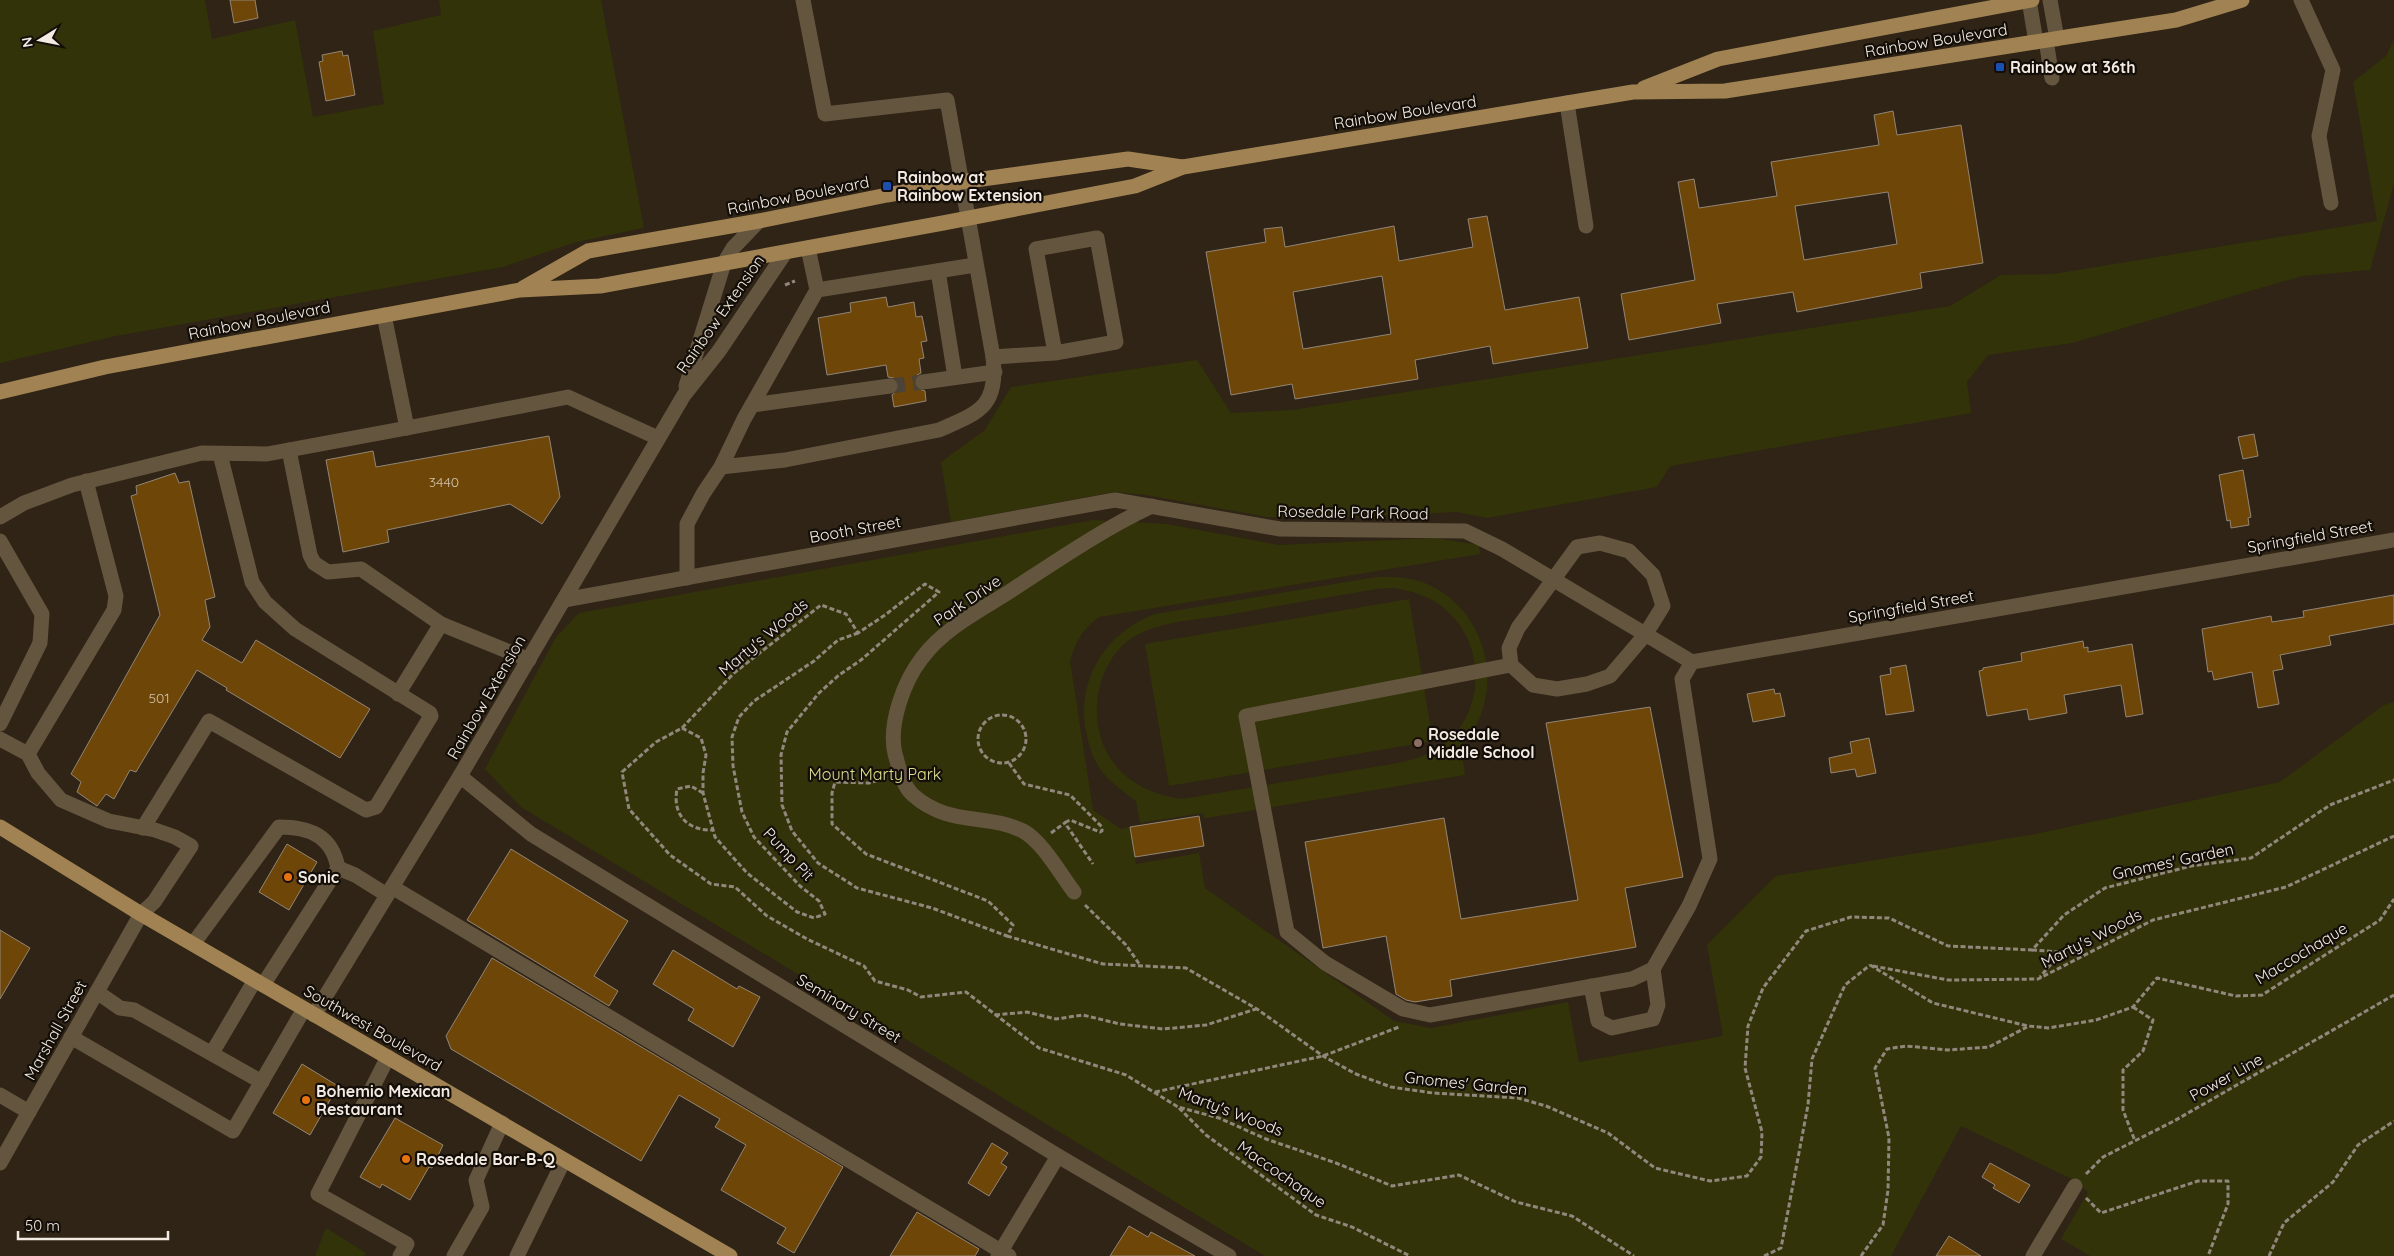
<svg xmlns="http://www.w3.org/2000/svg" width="2394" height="1256" viewBox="0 0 2394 1256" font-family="Quicksand,sans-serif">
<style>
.green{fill:#323309;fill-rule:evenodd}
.building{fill:#6e4708;stroke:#938575;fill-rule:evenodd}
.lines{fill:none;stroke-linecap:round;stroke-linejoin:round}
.minor-tunnel{stroke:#4c4235;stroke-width:15;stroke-dasharray:15 8;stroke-linecap:butt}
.path{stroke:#91877c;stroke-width:3;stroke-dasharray:5 2.5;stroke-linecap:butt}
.minor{stroke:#64553f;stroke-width:15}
.major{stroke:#a18353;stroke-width:15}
.transit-dot{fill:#1a4fb4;stroke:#130e08;stroke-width:2}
.education-dot{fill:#8d6e63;stroke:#130e08;stroke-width:2}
.food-dot{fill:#e8710a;stroke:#130e08;stroke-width:2}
.labels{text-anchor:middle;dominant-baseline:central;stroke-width:4.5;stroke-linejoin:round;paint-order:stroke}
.number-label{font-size:14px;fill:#d2c2ac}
.street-label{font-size:16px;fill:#f3ebe2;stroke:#130e08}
.poi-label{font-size:16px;font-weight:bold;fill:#f3ebe2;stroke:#130e08;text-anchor:start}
.park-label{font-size:16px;fill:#dbe081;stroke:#130e08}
</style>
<rect width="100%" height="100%" fill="#2f2416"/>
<g class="green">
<path d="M0 0H205L212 39 295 20 313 117 384 104 373 31 441 15 439 0H601L644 228 576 242 503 267 116 336 0 363Z"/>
<path d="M2394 39V184L2370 270 2302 276 2072 343 1988 355 1967 382 1971 413 1670 466 1657 487 1487 518 1457 512 1318 519 1267 517 1146 495 1114 492 951 522 941 462 985 430 1011 387 1197 360 1231 413 1292 410 1950 306 2001 275 2053 274 2377 221 2353 82 2386 56Z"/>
<path d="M1093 520 1167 524 1278 545 1435 538 1479 545 1480 554 1099 617C1082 630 1076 641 1070 661L1093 810 1121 829 1130 827 1136 864 1199 853 1205 888 1394 1021 1431 1028 1568 1002 1579 1062 1723 1036 1707 945 1776 876 2035 834 2280 782 2384 705 2394 702V1256H2090L2061 1239 2088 1192 2072 1179 1961 1126 1891 1256H1265L521 807 485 769 556 637 579 613Z"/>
<path d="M1376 577C1392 577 1409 577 1425 583 1480 605 1504 675 1475 727 1472 733 1466 739 1461 745L1465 775 1207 818H1204L1203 813 1140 823 1136 801C1125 793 1113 784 1104 774 1094 762 1089 747 1086 732 1076 679 1106 632 1155 614ZM1394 588C1410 591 1427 595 1440 605 1484 637 1488 704 1448 741 1433 755 1412 760 1392 764L1182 799C1147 794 1117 778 1103 744 1089 709 1099 660 1132 638 1159 621 1196 620 1227 615 1277 606 1326 598 1376 589Z"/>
<path d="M1409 599 1433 741 1169 786 1145 644Z"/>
<path d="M326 1228 366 1253 364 1256H315Z"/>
</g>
<g class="building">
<path d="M230 0H255L258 18 234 23Z"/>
<path d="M342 51 343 56 348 55 355 95 326 101 319 62 323 61 322 55Z"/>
<path d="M1893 111 1897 135 1961 125 1983 263 1920 273 1922 288 1797 312 1793 292 1717 304 1721 323 1629 340 1621 294 1695 280 1678 182 1694 179 1699 208 1777 196 1771 162 1879 145 1874 115ZM1888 192 1897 244 1804 260 1795 206Z"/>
<path d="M1487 216 1505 310 1579 297 1588 348 1493 364 1490 346 1415 360 1418 379 1295 399 1292 384 1231 395 1206 252 1266 242 1264 229 1282 227 1285 247 1394 226 1399 261 1473 247 1468 219ZM1382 276 1391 334 1303 349 1293 292Z"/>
<path d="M886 297 888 307 914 302 916 317 922 316 927 341 921 342 924 358 919 359 921 373 917 375 914 383 916 388 925 391 926 401 894 407 892 395 898 390 899 384 894 378 888 377 886 365 827 375 818 318 851 312 850 303Z"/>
<path d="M2254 434 2258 456 2243 459 2238 437Z"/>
<path d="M549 436 560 497 542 524 510 504 387 530 389 542 343 552 326 460 373 451 376 467Z"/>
<path d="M2243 470 2251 517 2248 518 2249 525 2231 528 2230 520 2227 521 2219 475Z"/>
<path d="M175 473 179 483 189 481 215 597 205 600 210 627 202 640 242 663 256 640 370 709 340 758 226 690 227 688 197 670 136 772 130 770 114 799 106 794 97 806 77 792 81 782 71 774 160 615 131 496 137 494 136 486Z"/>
<path d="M2394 595V624L2329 636 2331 645 2280 655 2283 669 2273 671 2279 704 2258 708 2252 672 2214 680 2212 671 2208 672 2202 629 2271 616 2272 622 2304 617 2303 611Z"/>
<path d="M2083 641 2084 648 2088 647V652L2132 644 2143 714 2126 717 2121 685 2064 695 2067 713 2029 720 2027 709 1987 716 1979 671 1983 670V668L2022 661 2021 653Z"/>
<path d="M1906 665 1914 711 1886 715 1880 676 1891 674 1890 668Z"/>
<path d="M1774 689 1775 694 1780 693 1785 716 1753 722 1747 694Z"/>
<path d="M1650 707 1683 877 1625 888 1636 947 1450 980 1452 996 1415 1002 1406 1000 1396 994 1386 936 1323 948 1305 842 1444 818 1461 919 1578 900 1546 723Z"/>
<path d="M1869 738 1876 773 1857 777 1855 769 1831 773 1829 758 1852 753 1850 742Z"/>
<path d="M1199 816 1204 846 1135 857 1130 827Z"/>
<path d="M287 844 317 862 289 910 259 892Z"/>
<path d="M511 849 628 921 594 976 618 991 609 1006 467 920Z"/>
<path d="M0 930 30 948 0 999Z"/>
<path d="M673 950 737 989 739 986 760 997 733 1047 688 1020 694 1009 653 984Z"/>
<path d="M492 958 843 1167 794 1253 777 1243 786 1228 721 1190 746 1145 715 1127 720 1119 679 1095 641 1161 451 1049 446 1036Z"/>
<path d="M302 1064 338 1086 310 1135 273 1113Z"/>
<path d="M395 1118 443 1145 432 1168 429 1167 410 1200 382 1184 380 1188 360 1177Z"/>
<path d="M992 1143 1008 1153 1001 1163 1007 1167 989 1196 968 1183Z"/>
<path d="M1990 1163 2030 1185 2019 1203 1993 1188 1995 1185 1982 1177Z"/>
<path d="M917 1212 979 1249 975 1256H890Z"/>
<path d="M1129 1226 1148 1237 1151 1232 1195 1256H1110Z"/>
<path d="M1949 1236 1981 1256H1936Z"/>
</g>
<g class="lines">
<path class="minor-tunnel" d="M890 386 923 382"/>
<g class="path">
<path d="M785 285 795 281"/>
<circle cx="1002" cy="739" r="24"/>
<path d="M682 728 701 738 706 755 703 773V793L715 837 747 873 797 912 814 918 825 914 819 901 800 886 754 837 742 812 733 766 732 737 739 717 754 701 814 661 838 640 858 633"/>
<path d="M1009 763 1024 784 1070 795 1102 827V831L1100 832 1070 820 1066 822 1067 826 1093 864"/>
<path d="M885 778 869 783 835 782 832 793V824L866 854 988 901 1013 925 1007 936 932 908 857 888 818 863 792 831 782 805 781 755 787 732 819 693 839 675 861 660 939 592 925 584 885 615 858 633 846 614 821 605 734 673 682 728 656 742 622 772 629 809 670 855 711 884 735 887 767 916 807 939 864 966 875 981 908 990 921 997 966 992 1039 1048 1126 1075 1178 1107 1219 1118 1266 1139 1336 1163 1392 1186 1459 1175 1516 1202 1572 1216 1634 1256"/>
<path d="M703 793 691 786 677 789C672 815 688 831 713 830"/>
<path d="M1051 833 1066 822"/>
<path d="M1085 905 1126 945 1140 965"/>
<path d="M1007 936 1103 964 1186 968 1257 1009 1323 1056 1356 1074 1391 1087 1433 1093 1518 1098 1546 1106 1608 1133 1655 1168 1710 1181 1747 1176 1761 1157 1762 1132 1745 1068 1748 1026 1763 988 1806 931 1851 917 1889 918 1948 946 2032 950 2064 915 2105 888 2191 866 2251 858 2330 805 2394 780"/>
<path d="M2032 950 2061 952 2040 977"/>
<path d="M1870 965 1933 1003 2028 1026 2048 1028 2096 1020 2133 1007 2157 978 2236 996 2262 995 2380 920 2394 899"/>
<path d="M1873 966 1948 980 2038 979 2153 920 2286 887 2394 836"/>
<path d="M2133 1007 2153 1020 2143 1051 2123 1070V1110L2135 1141"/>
<path d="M995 1015 1027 1012 1056 1019 1083 1015 1120 1024 1163 1029 1206 1025 1256 1009"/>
<path d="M1155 1092 1323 1056 1399 1027"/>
<path d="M1179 1108 1206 1135 1316 1215 1352 1227 1410 1256"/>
<path d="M2086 1174 2103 1157 2174 1121 2394 995"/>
<path d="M2086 1198 2101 1213 2198 1181H2228V1204L2208 1256"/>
<path d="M1764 1256 1781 1248 1808 1105 1812 1059 1845 985 1870 965"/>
<path d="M1861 1256 1883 1225 1888 1190 1889 1138 1875 1068 1887 1049 1906 1046 1948 1050 1989 1047 2027 1027"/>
<path d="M2269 1256 2284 1223 2333 1182 2358 1145 2394 1121"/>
</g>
<g class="minor">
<path d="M2029 0 2036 42"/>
<path d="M2050 0 2057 39"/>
<path d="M2301 0 2333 70 2319 136 2331 203"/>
<path d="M2046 40 2052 78"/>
<path d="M1567 103 1586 226"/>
<path d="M938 271 955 377"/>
<path d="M817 290 975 265"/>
<path d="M384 315 407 428 568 397 658 438"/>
<path d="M993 357 1055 353 1116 342 1097 238 1036 249 1055 353"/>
<path d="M923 382 995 372"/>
<path d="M686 386 724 263 733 248 759 221"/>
<path d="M752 405 890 386"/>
<path d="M289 450 310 555 314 563 328 572 361 569 441 624 398 694"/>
<path d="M721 467 785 460 939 430C980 412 998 407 993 357L947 100 825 114 803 0"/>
<path d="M0 517 24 503 72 485 202 453 267 454 407 428"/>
<path d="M0 541 42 614 40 643 0 724"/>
<path d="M1600 543 1629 551 1653 575 1663 606 1645 635 1610 676 1587 684 1557 689 1533 685 1511 665 1509 648 1518 628 1577 547Z"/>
<path d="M687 578V524L703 494 721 467 744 419 817 290 808 248"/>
<path d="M564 600 1115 500 1280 529 1465 531 1502 549 1692 662 2394 540"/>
<path d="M441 624 529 660"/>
<path d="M1511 665 1246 716 1287 932 1325 963 1403 1009 1430 1015 1632 979 1653 969 1689 906 1710 859 1682 679 1692 662"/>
<path d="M0 739 28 754 38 773 61 800 109 821 155 830 175 837 191 846 154 902 141 914 0 1163"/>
<path d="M28 754 114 610 116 596 86 481"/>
<path d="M460 776 531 834 1058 1156 1229 1256"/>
<path d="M143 828 209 721 366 810 376 807 431 716 430 713 295 629 265 602 252 582 220 454"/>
<path d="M338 868 355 875 387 895"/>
<path d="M392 887 1009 1256"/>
<path d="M1074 892C1061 875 1042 841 1023 831 987 813 949 827 913 795 902 785 899 767 895 754 888 724 904 681 922 658 944 628 981 610 1012 590 1058 560 1103 529 1152 506"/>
<path d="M193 944 279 827C310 827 332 836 338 868L263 985"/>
<path d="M1591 986 1598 1021 1612 1028 1653 1019 1658 1005 1653 969"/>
<path d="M97 992 120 1008 134 1010 262 1082"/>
<path d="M314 1015 460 776 684 395 719 351 785 253"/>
<path d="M71 1037 233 1131 304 1009"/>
<path d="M212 1053 255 980"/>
<path d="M388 1057 318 1194 407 1244 400 1256"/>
<path d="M0 1095 29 1112"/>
<path d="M454 1256 482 1207 476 1180 502 1123"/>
<path d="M517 1256 564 1160"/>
<path d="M998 1256 1058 1156"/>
<path d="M2033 1256 2075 1186"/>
</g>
<g class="major">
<path d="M1644 88 1718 59 2032 0"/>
<path d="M523 288 588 251 759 221 887 195 960 182 1128 159 1182 167"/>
<path d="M0 392 105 367 520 290 600 286 943 223 1135 186 1183 167 1633 92 1725 91 2073 36 2176 20 2242 0"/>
<path d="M0 827 141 914 730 1256"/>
</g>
</g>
<g class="transit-dot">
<rect x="1995" y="62" width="10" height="10" rx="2.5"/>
<rect x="882" y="181" width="10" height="10" rx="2.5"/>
</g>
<circle class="education-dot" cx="1418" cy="743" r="5"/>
<g class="food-dot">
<circle cx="288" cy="877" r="5"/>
<circle cx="306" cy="1100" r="5"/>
<circle cx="406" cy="1159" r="5"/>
</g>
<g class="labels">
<g class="number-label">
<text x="444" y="482">3440</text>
<text x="159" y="698">501</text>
</g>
<g class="street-label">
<text transform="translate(1936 40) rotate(-9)">Rainbow Boulevard</text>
<text transform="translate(1405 112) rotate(-9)">Rainbow Boulevard</text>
<text transform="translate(798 195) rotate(-11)">Rainbow Boulevard</text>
<text transform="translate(720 314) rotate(-55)">Rainbow Extension</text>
<text transform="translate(259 320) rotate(-11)">Rainbow Boulevard</text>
<text transform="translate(1353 512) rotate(1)">Rosedale Park Road</text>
<text transform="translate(855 529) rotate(-10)">Booth Street</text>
<text transform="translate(2310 536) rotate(-10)">Springfield Street</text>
<text transform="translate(967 600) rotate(-34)">Park Drive</text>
<text transform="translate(1911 606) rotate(-10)">Springfield Street</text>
<text transform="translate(763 637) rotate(-40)">Marty's Woods</text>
<text transform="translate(486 697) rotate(-60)">Rainbow Extension</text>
<text transform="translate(789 854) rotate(47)">Pump Pit</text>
<text transform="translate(2173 861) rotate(-12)">Gnomes' Garden</text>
<text transform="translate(2091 938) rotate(-27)">Marty's Woods</text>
<text transform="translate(2301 953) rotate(-31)">Maccochaque</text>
<text transform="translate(849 1008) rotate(31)">Seminary Street</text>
<text transform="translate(373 1028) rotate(30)">Southwest Boulevard</text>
<text transform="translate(55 1030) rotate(-61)">Marshall Street</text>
<text transform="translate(2226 1077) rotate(-29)">Power Line</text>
<text transform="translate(1466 1083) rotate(6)">Gnomes' Garden</text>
<text transform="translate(1231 1111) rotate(21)">Marty's Woods</text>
<text transform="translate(1282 1174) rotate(35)">Maccochaque</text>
</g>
<g class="poi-label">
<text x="2010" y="67">Rainbow at 36th</text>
<text x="897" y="177">Rainbow at<tspan x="897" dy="18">Rainbow Extension</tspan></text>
<text x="1428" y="734">Rosedale<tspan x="1428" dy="18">Middle School</tspan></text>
<text x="298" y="877">Sonic</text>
<text x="316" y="1091">Bohemio Mexican<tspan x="316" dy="18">Restaurant</tspan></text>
<text x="416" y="1159">Rosedale Bar-B-Q</text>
</g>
<g class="park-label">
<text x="875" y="774">Mount Marty Park</text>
</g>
</g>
<g transform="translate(40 40) rotate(260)" stroke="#130e08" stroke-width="4" paint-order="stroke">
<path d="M0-4L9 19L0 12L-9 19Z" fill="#f3ebe2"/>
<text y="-8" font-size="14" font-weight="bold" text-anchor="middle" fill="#f3ebe2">N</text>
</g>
<path d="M18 1231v8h150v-8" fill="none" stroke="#f3ebe2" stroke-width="2.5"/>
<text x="25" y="1231" font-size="15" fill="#f3ebe2" stroke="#130e08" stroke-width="4" paint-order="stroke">50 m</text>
</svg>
